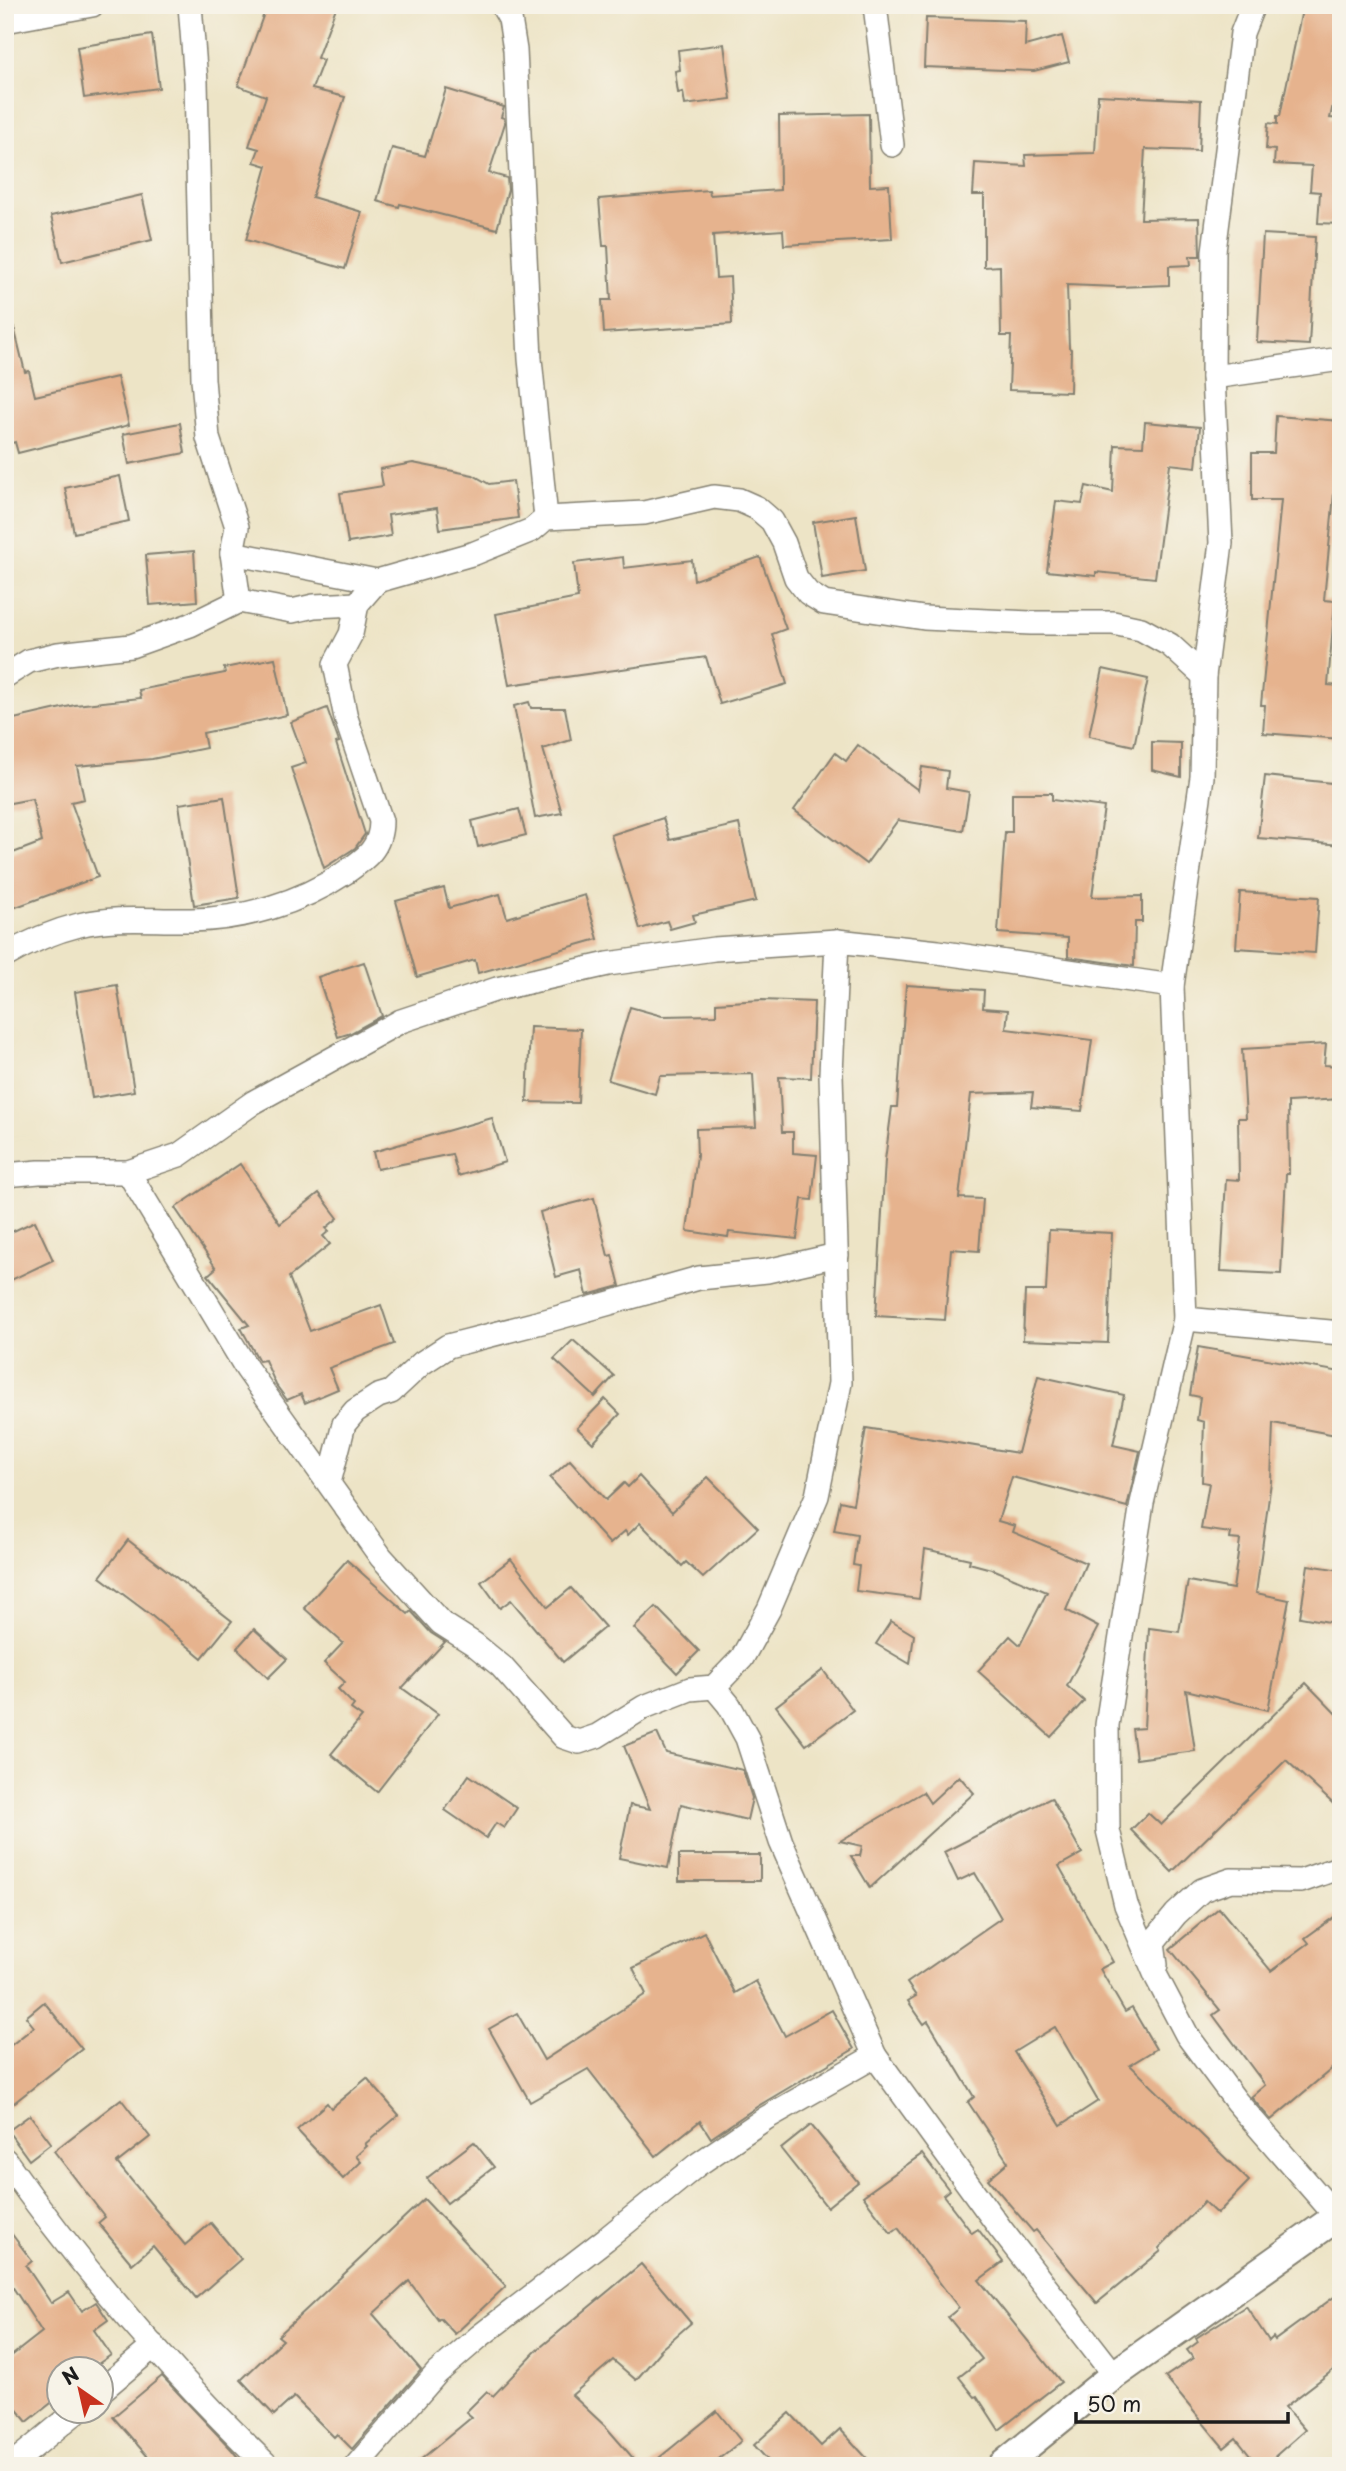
<svg xmlns="http://www.w3.org/2000/svg" width="1346" height="2471" viewBox="0 0 1346 2471" font-family="'Playpen Sans',sans-serif">
<style>
.building{fill:#e6b38e;fill-rule:evenodd}
.lines{fill:none;stroke-linecap:round;stroke-linejoin:round}
.minor-casing{stroke:#848071;stroke-width:26}
.tertiary-casing{stroke:#848071;stroke-width:32}
.minor{stroke:#fff;stroke-width:23}
.tertiary{stroke:#fff;stroke-width:28}
</style>
<rect width="100%" height="100%" fill="#f7f3e8"/>
<filter id="ink" filterUnits="userSpaceOnUse"><feTurbulence type="fractalNoise" baseFrequency=".0143" numOctaves="2"/><feDisplacementMap in="SourceGraphic" scale="14" xChannelSelector="R" yChannelSelector="G"/><feConvolveMatrix kernelMatrix="1 2 1 2 8 2 1 2 1" color-interpolation-filters="sRGB"/></filter>
<filter id="wash" filterUnits="userSpaceOnUse"><feTurbulence type="fractalNoise" baseFrequency=".00686" numOctaves="4" result="noise"/><feDisplacementMap in="SourceGraphic" scale="28" xChannelSelector="R" yChannelSelector="G"/><feGaussianBlur stdDeviation="1.57" result="paint"/><feColorMatrix in="noise" values="0 0 0 0 0 0 0 0 0 0 0 0 0 0 0 0 0 1.4 0 .05"/><feComposite in="paint" operator="in"/></filter>
<g filter="url(#wash)">
<rect width="100%" height="100%" fill="#ede4c6"/>
<g id="blocks">
<g class="building">
<path d="M267 5H337L317 58 323 60 312 89 345 97 312 197 362 212 345 269 246 240 267 166 254 162 259 149 249 146 266 96 238 86Z"/>
<path d="M1303 5H1341V68L1330 118 1341 119V224L1318 223 1320 192 1310 191 1312 166 1274 164 1275 150 1266 149 1268 123 1277 124V116H1280Z"/>
<path d="M926 18 1026 21 1025 46 1062 36 1069 62 1034 71 924 67Z"/>
<path d="M152 35 159 88 84 98 77 47Z"/>
<path d="M724 44 731 99 685 105 683 92 678 93 675 71 680 70 678 50Z"/>
<path d="M446 89 504 107 501 117 504 118 505 123 489 173 507 178 508 190 497 229 400 204 399 207 377 201 392 148 425 156Z"/>
<path d="M1098 95 1201 100 1199 151 1145 149 1141 219 1199 218 1200 256H1190L1191 265 1169 266V285L1118 287 1067 285 1069 348 1071 349 1070 392 1009 390 1011 336H1001L1000 266 984 267V195H973L975 163 1026 166 1025 155 1095 153Z"/>
<path d="M869 114 870 186 889 185 892 239 784 245 783 230 713 235 716 278 730 277 732 324 604 333 602 300H611L608 246H603L599 199 709 190 710 195 780 190 779 116Z"/>
<path d="M142 195 152 240 62 262 51 216Z"/>
<path d="M1263 234 1315 237 1309 345 1257 342Z"/>
<path d="M14 327 25 372 29 371 35 396 117 377 129 425 18 453 15 442 5 445V328Z"/>
<path d="M1276 416 1341 421V494H1334L1324 600 1335 601 1328 685 1341 686V739L1263 733 1265 705H1261L1281 500H1252V453H1274Z"/>
<path d="M1145 422 1200 427 1196 467 1170 464 1155 578 1096 572V576L1047 571 1056 501 1082 504 1086 486 1113 492 1115 445 1143 446Z"/>
<path d="M180 423 185 453 129 464 123 434Z"/>
<path d="M413 463 473 475 489 484 513 481 518 518 440 529 437 508 388 515 391 536 348 543 340 493 383 486 380 469Z"/>
<path d="M120 476 129 521 74 533 65 488Z"/>
<path d="M856 515 865 571 822 578 813 522Z"/>
<path d="M194 551 197 601 150 605 146 555Z"/>
<path d="M623 557 624 568 692 560 694 580 760 557 786 629 772 634 787 684 720 704 706 657 509 685 496 614 578 598 574 563Z"/>
<path d="M275 658 287 715 203 733 206 748 152 759 77 766 84 799 71 802 98 877 5 911V856L42 842 32 799 5 804V721L75 705 141 698 139 690 225 673 224 668Z"/>
<path d="M1103 669 1148 679 1134 746 1089 736Z"/>
<path d="M529 702 531 708H565L571 740 543 749 562 813 535 818 514 706Z"/>
<path d="M327 708 339 742 336 743 365 834 355 848 324 868 291 768 306 763 291 722Z"/>
<path d="M1152 742 1181 743V777L1152 770Z"/>
<path d="M858 745 918 790 922 767 948 771 946 788 969 792 963 831 898 820 866 864 794 810 835 753 846 761Z"/>
<path d="M1265 776 1341 784V845L1258 838Z"/>
<path d="M1012 793H1052V800L1104 807 1092 897 1142 896V922H1135L1134 966 1068 957V938L998 933 1005 832H1012Z"/>
<path d="M224 797 239 898 194 905 179 804Z"/>
<path d="M519 809 526 835 478 847 472 821Z"/>
<path d="M663 818 670 840 739 824 756 901 693 915 695 922 670 929 667 921 640 929 611 835Z"/>
<path d="M444 888 449 908 500 894 507 918 585 895 598 939 478 973 475 960 417 977 396 901Z"/>
<path d="M1240 892 1319 897 1315 953 1236 948Z"/>
<path d="M364 962 382 1016 351 1033 338 1037 318 977Z"/>
<path d="M117 985 134 1091 92 1098 75 992Z"/>
<path d="M906 985 984 990 983 1008 1008 1010 1006 1029 1092 1040 1082 1111 1031 1107 1033 1092 971 1094 959 1198 983 1199 979 1251 951 1249 945 1320 876 1316 885 1160 892 1107H897Z"/>
<path d="M762 1000 814 1002 811 1078 779 1077 782 1132H793V1153L817 1155 812 1200 802 1199 797 1239 729 1232 728 1237 687 1231 697 1156 696 1129 756 1127 753 1074 660 1076 655 1094 608 1080 630 1007 662 1016 716 1015V1003Z"/>
<path d="M530 1027 581 1029 578 1103 527 1102Z"/>
<path d="M1326 1044 1324 1065 1341 1066V1099L1288 1102 1289 1174H1286L1281 1274 1221 1271 1226 1179 1239 1180 1238 1118H1246L1242 1049Z"/>
<path d="M492 1118 505 1162 458 1176 452 1154 377 1169 373 1152Z"/>
<path d="M240 1164 280 1224 319 1193 338 1218 326 1228 329 1231 323 1236 330 1244 289 1277 310 1331 381 1305 394 1344 329 1368 338 1389 305 1403 301 1394 287 1400 276 1385 265 1360 259 1361 241 1328 249 1325 208 1275 216 1268 175 1208Z"/>
<path d="M594 1198 608 1256 612 1255 620 1286 587 1295 581 1270 556 1277 540 1212Z"/>
<path d="M35 1221 53 1260 5 1283V1235Z"/>
<path d="M1049 1230 1112 1233 1108 1343 1023 1340 1025 1291H1046Z"/>
<path d="M573 1340 614 1376 595 1397 554 1359Z"/>
<path d="M1198 1347 1341 1372V1436L1273 1423 1271 1482 1256 1593 1289 1600 1268 1710 1186 1690 1195 1751 1136 1759 1132 1729 1144 1728 1149 1628 1179 1632 1188 1581 1233 1589 1240 1540 1230 1539 1231 1533 1201 1529 1209 1483 1202 1482 1204 1422 1197 1420 1200 1397 1190 1395Z"/>
<path d="M1038 1376 1124 1395 1113 1445 1140 1451 1127 1507 1012 1477 998 1521 1015 1526 1013 1532 1086 1563 1066 1610 1098 1627 1067 1686 1084 1701 1051 1737 978 1671 1010 1636 1020 1645 1047 1592 995 1570 969 1563 970 1559 925 1549 919 1599 856 1591 859 1566 853 1565 857 1535 834 1531 840 1501 853 1504 866 1428 1018 1453Z"/>
<path d="M605 1399 620 1414 593 1443 577 1428Z"/>
<path d="M570 1460 606 1500 624 1483 628 1487 639 1476 672 1512 708 1477 758 1528 703 1578 686 1562 682 1566 640 1523 628 1535 625 1531 610 1544 550 1478Z"/>
<path d="M128 1540 232 1621 202 1658 152 1616 100 1577Z"/>
<path d="M511 1559 548 1607 571 1588 605 1627 563 1662 511 1600 500 1608 481 1582Z"/>
<path d="M347 1560 408 1614 411 1611 431 1633 445 1642 402 1688 438 1714 377 1792 331 1754 362 1717 351 1709 354 1705 338 1689 345 1682 324 1663 343 1643 304 1608Z"/>
<path d="M1308 1565 1341 1570V1624L1300 1617Z"/>
<path d="M656 1607 699 1651 677 1673 634 1628Z"/>
<path d="M891 1621 914 1635 910 1664 876 1644Z"/>
<path d="M254 1629 287 1659 268 1678 237 1648Z"/>
<path d="M823 1670 853 1710 806 1745 776 1706Z"/>
<path d="M1306 1683 1341 1719V1811L1286 1760 1172 1872 1131 1830 1148 1813 1161 1825Z"/>
<path d="M657 1733 666 1753 743 1770 752 1798 747 1820 681 1804 668 1868 619 1858 630 1805 650 1809 624 1746Z"/>
<path d="M469 1775 517 1808 504 1828 496 1823 486 1838 445 1810Z"/>
<path d="M959 1776 974 1793 870 1888 851 1856H860L862 1846 840 1841 923 1792 930 1803Z"/>
<path d="M1051 1798 1082 1853 1059 1866 1113 1962 1100 1969 1125 2012 1132 2008 1156 2049 1130 2065 1249 2181 1217 2214 1204 2202 1159 2248 1161 2251 1097 2303 1036 2230 1033 2232 988 2179 1008 2162 968 2102 974 2097 928 2021 924 2024 908 2001 916 1996 907 1983 1001 1918 975 1873 958 1881 944 1852ZM1055 2027 1098 2101 1061 2125 1014 2052Z"/>
<rect x="679" y="1855" width="81" height="26"/>
<path d="M1219 1908 1271 1971 1309 1943 1305 1938 1341 1912V2061L1271 2120 1251 2097 1265 2085 1213 2015 1220 2010 1170 1949Z"/>
<path d="M704 1932 735 1993 756 1981 785 2036 832 2010 854 2049 758 2106 711 2138 700 2121 656 2156 588 2069 530 2102 489 2029 517 2013 544 2060 646 1994 633 1968Z"/>
<path d="M44 2002 82 2049 5 2110V2050L34 2027 26 2017Z"/>
<path d="M367 2078 399 2115 365 2144 367 2146 356 2156 361 2162 343 2179 297 2130 327 2103 331 2108Z"/>
<path d="M121 2099 150 2137 117 2163 185 2245 211 2223 241 2259 196 2298 153 2246 132 2264 98 2223 105 2217 54 2151Z"/>
<path d="M30 2115 51 2143 29 2160 8 2131Z"/>
<path d="M811 2125 858 2182 827 2207 781 2149Z"/>
<path d="M474 2142 494 2167 447 2203 427 2178Z"/>
<path d="M922 2154 949 2190 943 2195 972 2233 978 2229 1003 2262 979 2280 1061 2382 999 2430 977 2396 975 2397 959 2377 982 2359 948 2317 959 2308 898 2228 891 2233 863 2196Z"/>
<path d="M424 2199 506 2286 455 2334 440 2318 438 2320 409 2281 373 2314 421 2370 352 2449 337 2434 334 2437 294 2397 274 2415 241 2380 283 2340 278 2336Z"/>
<path d="M5 2225 32 2261 26 2266 51 2303 69 2292 82 2311 96 2302 108 2320 94 2330 111 2355 89 2370H60V2396L27 2422 5 2395V2361L42 2332 8 2280 5 2282Z"/>
<path d="M641 2264 691 2323 660 2350 661 2351 636 2380 613 2360 572 2395 606 2427 640 2466H413L472 2417 466 2412 487 2391 493 2396 536 2351Z"/>
<path d="M1341 2292V2364L1285 2407 1305 2430 1264 2466H1258L1236 2438 1224 2448 1165 2377 1193 2358 1187 2350 1198 2342 1196 2338 1246 2306 1269 2341 1273 2337 1275 2340Z"/>
<path d="M162 2376 232 2450 245 2466H156L113 2417Z"/>
<path d="M717 2411 741 2441 710 2466H649Z"/>
<path d="M790 2413 821 2446 840 2429 874 2466H773L754 2445Z"/>
</g>
</g>
</g>
<g filter="url(#ink)">
<use href="#blocks" fill-opacity="0" stroke="#848071" stroke-width="2"/>
<g class="lines">
<g class="minor-casing">
<g id="minor">
<path d="M190 5 196 82 203 379 208 438 237 527 232 553 239 601"/>
<path d="M502 5 510 19 515 50 530 359 546 518"/>
<path d="M875 5 892 145"/>
<path d="M1253 5 1242 33 1214 251 1213 377 1221 543 1204 676 1202 777 1172 986 1185 1319 1142 1503 1107 1725 1108 1830 1126 1905 1157 1978 1187 2035 1236 2101 1337 2217"/>
<path d="M5 21 92 5"/>
<path d="M1213 377 1341 359"/>
<path d="M232 553 377 581 475 553 532 530 546 518 644 513 714 497 739 500 757 508 772 521 784 543 796 578 808 593 824 603 924 618 1031 623H1113L1141 629 1170 645 1204 676"/>
<path d="M5 676 29 661 58 654 131 646 190 625 239 601 292 611 314 606 357 604"/>
<path d="M5 956C27 943 55 931 79 925 116 916 154 921 191 920 244 919 300 903 343 874 365 859 381 849 381 821L346 718 335 664 351 634 357 604 377 581"/>
<path d="M128 1172 247 1369 381 1557 441 1623 474 1644 501 1666 564 1737 579 1742 597 1736 644 1707 690 1689 714 1687 742 1658 769 1609 817 1496 840 1383 831 1074 837 941"/>
<path d="M5 1175 39 1172H128L179 1155 254 1102 401 1021 497 989 608 964 714 949 837 941 938 952 1172 986"/>
<path d="M1185 1319 1341 1333"/>
<path d="M329 1483 344 1424 355 1411 378 1396 391 1392 422 1363 448 1346 553 1319 699 1278 767 1271 837 1255"/>
<path d="M714 1687 729 1705 747 1738 781 1842 875 2056 1000 2228 1114 2375"/>
<path d="M1156 1965 1153 1942 1176 1914 1202 1890 1231 1880 1301 1881 1341 1867"/>
<path d="M5 2160C82 2269 172 2373 268 2466"/>
<path d="M102 2390 154 2346"/>
<path d="M10 2466 76 2412"/>
<path d="M356 2466 437 2373 480 2336 606 2239 697 2165 766 2118 875 2056"/>
</g>
</g>
<g class="tertiary-casing">
<path id="tertiary" d="M1002 2466 1114 2375 1341 2214"/>
</g>
<use href="#minor" class="minor"/>
<use href="#tertiary" class="tertiary"/>
</g>
</g>
<rect width="1346" height="2471" fill="none" stroke="#f7f3e8" stroke-width="28"/>
<g transform="translate(80 2390) rotate(326)"><circle r="33" fill="#f7f3e8" stroke="#9f9d96" stroke-width="2"/>
<path d="M0-5L12 26L0 18L-12 26Z" fill="#c8321e"/>
<text y="-10" font-size="19" font-weight="bold" text-anchor="middle" fill="#1c1c1c">N</text>
</g>
<path d="M1076 2412v10h212v-10" fill="none" stroke="#1c1c1c" stroke-width="3.5"/>
<text x="1087" y="2412" font-size="21" fill="#1c1c1c" stroke="#f7f3e8" stroke-width="5" paint-order="stroke">50 m</text>
</svg>
